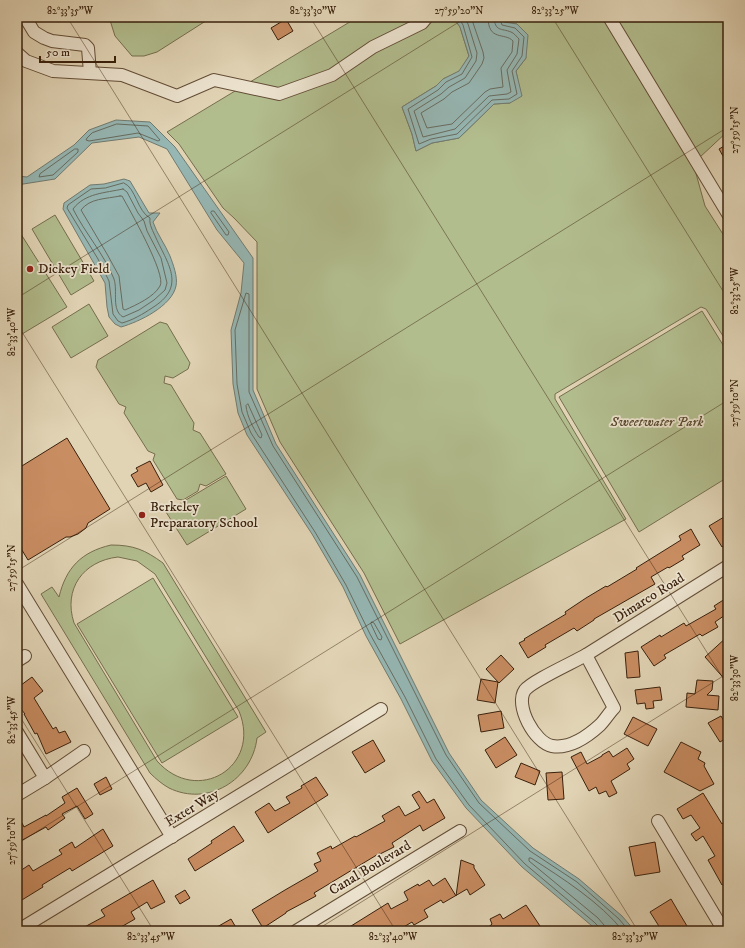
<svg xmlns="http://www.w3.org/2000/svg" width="745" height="948" viewBox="0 0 745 948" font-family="'IM FELL DW Pica',serif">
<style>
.green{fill:#b2bd8e;stroke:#766e4d;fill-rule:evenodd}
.water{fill:#96b7b4;stroke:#717b71}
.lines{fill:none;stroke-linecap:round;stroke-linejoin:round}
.shore{stroke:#686c60;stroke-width:1}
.building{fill:#c98d62;stroke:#39200c}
.minor-casing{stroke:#634d36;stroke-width:14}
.minor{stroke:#ece3cf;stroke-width:12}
.ticks{fill:none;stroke:#39200c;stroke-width:1;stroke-opacity:0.45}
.poi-dot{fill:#8f2418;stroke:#ece3cf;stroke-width:1.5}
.labels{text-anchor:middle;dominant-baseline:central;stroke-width:3.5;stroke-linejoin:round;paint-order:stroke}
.poi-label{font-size:14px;fill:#39200c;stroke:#ece3cf;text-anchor:start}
.park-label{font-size:14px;font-style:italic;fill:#57472c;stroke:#ece3cf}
.street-label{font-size:14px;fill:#39200c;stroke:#ece3cf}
.neatline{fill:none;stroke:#39200c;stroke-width:1.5}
.ticks-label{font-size:10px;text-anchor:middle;fill:#39200c}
</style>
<rect width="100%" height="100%" fill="#e1d4b5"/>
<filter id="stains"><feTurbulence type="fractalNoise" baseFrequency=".005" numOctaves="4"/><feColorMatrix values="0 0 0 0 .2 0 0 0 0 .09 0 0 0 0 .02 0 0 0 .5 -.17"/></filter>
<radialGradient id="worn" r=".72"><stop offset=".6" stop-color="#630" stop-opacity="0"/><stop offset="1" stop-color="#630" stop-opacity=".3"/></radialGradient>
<g class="green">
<path d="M109 17H212L157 52 144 56H132L115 36Z"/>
<path d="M358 17H453L460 27 469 56 460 71 443 79 436 86 402 107 412 134 416 151 432 143 459 138 494 104 510 103 518 82 516 71 526 58 517 24 504 22 502 17H728V131L699 158 689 141 680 146 695 170 705 206 728 242V344L706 309 701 307 555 394V399L626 519 400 644 364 573 280 442 257 389V242L234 218 223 208 179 144 167 132Z"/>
<path d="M55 215 94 281 71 295 32 229Z"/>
<path d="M19 231 67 307 17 337V232Z"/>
<path d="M89 304 108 336 71 358 52 327Z"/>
<path d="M702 311 728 353V477L639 532 559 397Z"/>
<path d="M160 322 167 324 190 363 188 369 173 378 165 376 164 383 171 385 194 423 193 430 200 433 226 474 206 486 200 484 198 491 183 500 177 499 153 460 155 454 148 451 124 413 126 407 119 404 96 367 98 360Z"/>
<path d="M226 476 246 509 187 545 166 512Z"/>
<path d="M111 545C134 545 145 550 163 563L266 732 257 738C252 780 208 807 169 788 162 784 156 779 150 773L41 594 52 587 59 597C66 568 81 552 111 545ZM118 557 137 561 155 574 239 711C262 767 197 806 157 761L74 623C63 589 83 561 118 557Z"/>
<path d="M153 578 238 717 162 763 77 624Z"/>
</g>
<g class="water">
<path d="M453 17H502L504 22 517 24 528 35 526 58 516 71 522 96 510 103 494 104 459 138 432 143 416 151 412 134 402 107 436 86 443 79 459 71 469 56 460 27Z"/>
<path d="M116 120 150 122 175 147 253 258V390L276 444 360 575 449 753 481 800 533 848 579 879 622 916 635 931H598L522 867 466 808 432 761 401 699 366 636 343 587 312 534 247 435 238 413 233 384 231 330 241 293 244 263 217 230 167 149 139 137 92 143 55 179 17 185V176L27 177 74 145 89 130Z"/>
<path d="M124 179 130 181 149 213H160L153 222C157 234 165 244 170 256 173 264 178 277 176 286 172 306 139 322 121 327L115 324 109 317 107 307 105 283 63 209 64 203 90 185 104 184Z"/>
</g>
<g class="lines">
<g class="shore">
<path d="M458 17 463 25 472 57 462 74 446 82 438 90 408 109 419 144 431 139 457 134 492 100 509 99 517 94 512 71 522 56 524 37 515 28 502 25 499 17"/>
<path d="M464 17 468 24 477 53 476 61 465 78 449 87 441 94 414 111 423 137 455 129 489 96 507 94 511 92 507 70 517 54 519 39C517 37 514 33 511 32 501 28 495 32 494 17"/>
<path d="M471 17 483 52 484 58 482 64 469 83 452 92 444 99 421 113 427 128 452 124 485 92 490 89 503 87 501 68 512 52 513 41C505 32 488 42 488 17"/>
<path d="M117 124 148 126 160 140 158 141 138 133 89 141 86 140 87 138 92 133Z"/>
<path d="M75 149H78V152L53 175 39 177 40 174Z"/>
<path d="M124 183C136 188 137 211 150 218 149 225 153 231 156 238 169 266 186 287 152 308 143 314 133 320 122 323L118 321 113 314 109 281 98 259 67 208 68 205 75 200 91 189 105 188Z"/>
<path d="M123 189 127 192 138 213 144 221 147 231 161 258 167 283 165 290 154 300 139 310 123 317C111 310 118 291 114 279 104 254 85 233 73 209 85 193 105 193 123 189Z"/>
<path d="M120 196H122C129 209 167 275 160 286 154 297 136 305 125 310L123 309 119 276 107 254 81 210C90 198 106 199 120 196Z"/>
<path d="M212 211H214L229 232 228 235H226L211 213Z"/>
<path d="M248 404 262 435 261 438 259 437C253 428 247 416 246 406Z"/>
<path d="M372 622 374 623 382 637 381 640 378 639 371 624Z"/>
<path d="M600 931 599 927 594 922 525 864 469 805 436 759 405 697 370 634 346 585 315 532 251 433 242 412 237 384 235 330 246 293 249 294V392L273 446 357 577 446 755 479 803 530 851 577 882 619 919 629 931"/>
<path d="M605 931 604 925 598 918 529 861V858H531C562 878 600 902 623 931"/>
</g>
</g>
<g class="building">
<path d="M286 19 293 31 278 40 271 28Z"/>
<path d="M728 144V165L719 149Z"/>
<path d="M67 438 110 509 88 523 86 528 78 534 70 537H66L28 560 17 542V469Z"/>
<path d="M150 461 163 485 151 492 146 483 138 487 131 475 138 471 136 468Z"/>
<path d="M724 517 728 524V543L722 547 709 526Z"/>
<path d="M691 529 700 545 682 556 684 559 669 568 668 567 651 577 655 584 594 619V620L577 631 574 628 545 645 546 647 528 658 519 643 525 640 524 639 566 614 565 612 586 598 606 586 607 587 637 569 636 568 681 540 679 536Z"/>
<path d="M728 597V613L715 622 718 627 702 636 700 634 664 655 666 658 654 666 641 647 660 635 661 637 684 623 686 626 716 609 714 606Z"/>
<path d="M728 636V683L705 657Z"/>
<path d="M638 651 640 677 627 678 625 653Z"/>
<path d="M501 655 514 669 499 683 486 669Z"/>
<path d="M32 677 43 691 34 698 53 729 56 727 59 733 65 731 71 742 46 754 37 733 35 734 24 714H25L17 704V699L20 696 17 692V688Z"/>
<path d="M481 679 498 682 495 703 477 700Z"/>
<path d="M697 680 713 681 712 690 707 695 719 696 718 710 686 707 687 693 695 694Z"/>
<path d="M660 687 662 700 653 701 654 708 646 709 645 703 637 704 635 690Z"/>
<path d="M501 711 504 728 481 732 478 715Z"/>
<path d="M721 716 728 728V737L720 742 708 723Z"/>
<path d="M633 717 657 729 648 746 624 734Z"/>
<path d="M505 737 517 755 496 768 485 750Z"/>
<path d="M373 740 385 761 365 773 352 752Z"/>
<path d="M681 742 701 752 698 759 705 763 704 766 714 784 700 791 664 772Z"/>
<path d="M627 748 634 759 627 764 630 769 611 781 617 793 609 797 606 791 599 794 596 787 589 791 571 757 581 752 587 764 602 756V755L609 751 613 757Z"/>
<path d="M521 763 540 771 535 785 515 777Z"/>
<path d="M562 772 564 799 548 800 546 773Z"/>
<path d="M106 777 112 789 100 795 94 784Z"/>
<path d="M316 777 328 795 268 833 255 812 269 803 275 811 290 803 286 797 302 788 301 786Z"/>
<path d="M77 788 93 814 85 819 77 806 62 814 65 818 48 830 46 827 17 843V826L22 823 24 827 46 815V816L65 803 62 797Z"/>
<path d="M419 791 427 803 434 799 445 818 423 831 420 825 392 843 394 847 380 854V853L314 893 316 896 286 912V913L263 928 252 910 285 890 318 871 314 864 321 861 317 853 331 846 332 849 355 836 356 837 385 821 382 816 399 806 405 816 420 808 412 795Z"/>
<path d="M703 793 722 824 728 820V882L722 885 708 860 715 856 703 836 696 841 691 834 700 828 691 815 683 819 677 809Z"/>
<path d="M234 826 244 841 195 871 188 859 212 843 211 841Z"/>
<path d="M103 829 113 846 72 871 70 868 42 885 43 887 17 903V873L29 865 33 871 62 854 59 850 72 842 75 848Z"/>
<path d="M655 842 660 872 635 876 629 847Z"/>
<path d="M461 860 474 865V868L485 885 470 895 467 889 443 903 441 900 424 910 428 917 414 925 412 922 397 931H343L388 903 391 909 408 900 404 892 418 884 419 886 429 880 433 886 445 878 456 896Z"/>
<path d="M153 880 165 902 151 909 147 902 131 912 135 919 114 931H77L105 916 101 910Z"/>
<path d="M185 890 190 898 180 904 175 896Z"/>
<path d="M671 899 678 911 690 931H662L650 912Z"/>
<path d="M526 905 540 926 532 931H524L522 927 516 931H484L492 924 490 919 500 914 503 919Z"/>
<path d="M231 919 238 931H210Z"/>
</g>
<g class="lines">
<g class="minor-casing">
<g id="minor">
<path d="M25 17 34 32 44 38 52 41 85 45 88 48 90 73"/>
<path d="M609 17 728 214"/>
<path d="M17 53 26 61 53 71 122 75 177 96 214 80 279 94 332 75 373 47 422 23 427 17"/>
<path d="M17 584 172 837"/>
<path d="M586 655 614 708C609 713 605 720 600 725 588 736 570 749 552 746 535 743 514 705 525 690 532 681 574 662 586 655Z"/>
<path d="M586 655 728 566"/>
<path d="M17 661 25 656"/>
<path d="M17 732 45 778"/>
<path d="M17 795 45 778 84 751"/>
<path d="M658 821 724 931"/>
<path d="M17 931 381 709"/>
<path d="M296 931 460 831"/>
</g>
</g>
<use href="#minor" class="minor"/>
</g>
<path class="ticks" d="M67 17 638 931M310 17 728 686M552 17 728 299M17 25 30 17M17 298 467 17M17 324 396 931M17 571 728 127M17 712 154 931M17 844 728 400M315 931 728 673"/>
<g class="poi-dot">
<circle cx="30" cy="269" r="4"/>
<circle cx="142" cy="515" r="4"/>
</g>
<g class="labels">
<g class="poi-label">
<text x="38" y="269">Dickey Field</text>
<text x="150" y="507">Berkeley<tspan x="150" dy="16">Preparatory School</tspan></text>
</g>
<g class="park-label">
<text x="657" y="422">Sweetwater Park</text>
</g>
<g class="street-label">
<text transform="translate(649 598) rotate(-32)">Dimarco Road</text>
<text transform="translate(192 808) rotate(-31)">Exter Way</text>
<text transform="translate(370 868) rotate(-31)">Canal Boulevard</text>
</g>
</g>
<rect width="745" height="948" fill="none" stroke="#e1d4b5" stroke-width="44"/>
<path d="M40 56v6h75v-6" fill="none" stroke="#39200c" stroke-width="2"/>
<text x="46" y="56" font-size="12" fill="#39200c" stroke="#ece3cf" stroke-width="3" paint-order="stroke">50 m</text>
<rect x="22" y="22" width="701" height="904" class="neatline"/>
<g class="ticks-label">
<text x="70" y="14">82°33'35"W</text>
<text x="313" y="14">82°33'30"W</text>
<text x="459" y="14">27°59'20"N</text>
<text x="555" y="14">82°33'25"W</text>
<text transform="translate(734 130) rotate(-90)" y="4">27°59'15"N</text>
<text transform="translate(734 291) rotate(-90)" y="4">82°33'25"W</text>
<text transform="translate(11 332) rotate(-90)" y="4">82°33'40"W</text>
<text transform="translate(734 403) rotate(-90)" y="4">27°59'10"N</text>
<text transform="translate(11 568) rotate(-90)" y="4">27°59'15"N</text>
<text transform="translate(734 678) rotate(-90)" y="4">82°33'30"W</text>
<text transform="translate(11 720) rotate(-90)" y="4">82°33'45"W</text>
<text transform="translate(11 841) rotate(-90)" y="4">27°59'10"N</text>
<text x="151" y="940">82°33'45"W</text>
<text x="393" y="940">82°33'40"W</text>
<text x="635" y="940">82°33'35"W</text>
</g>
<rect width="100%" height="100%" filter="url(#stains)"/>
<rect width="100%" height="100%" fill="url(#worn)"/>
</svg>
